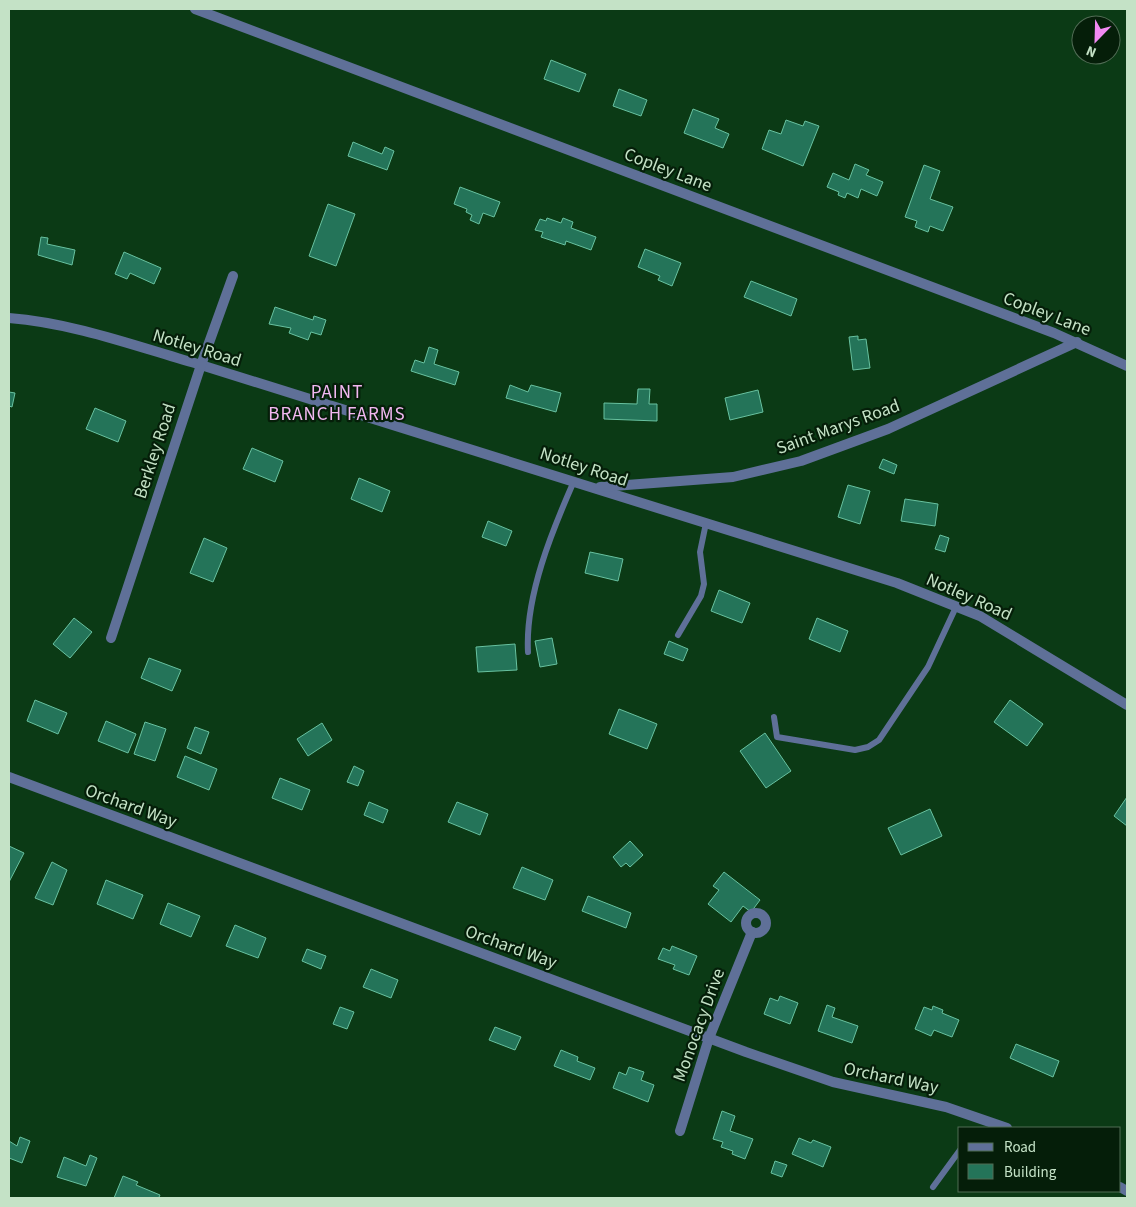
<svg xmlns="http://www.w3.org/2000/svg" width="1136" height="1207" viewBox="0 0 1136 1207" font-family="'Source Sans 3',sans-serif">
<style>
.building{fill:#247459;stroke:#68c2a0}
.lines{fill:none;stroke-linecap:round;stroke-linejoin:round}
.lane{stroke:#5f7098;stroke-width:6}
.street{stroke:#5f7098;stroke-width:10}
.labels{text-anchor:middle;dominant-baseline:central;stroke-width:4.5;stroke-linejoin:round;paint-order:stroke}
.street-label{font-size:18px;fill:#c4e2c6;stroke:#051e09}
.neighbourhood-label{font-size:19px;letter-spacing:1px;fill:#f2b8f1;stroke:#051e09}
</style>
<rect width="100%" height="100%" fill="#0b3a15"/>
<g class="building">
<path d="M551 60 586 74 579 92 544 79Z"/>
<path d="M619 89 647 100 641 116 613 106Z"/>
<path d="M693 109 719 119 715 128 729 134 723 148 684 133Z"/>
<path d="M786 120 803 126 805 121 819 126 803 166 762 149 769 130 781 134Z"/>
<path d="M353 142 382 154 385 147 394 151 387 170 348 156Z"/>
<path d="M855 164 869 170 866 175 883 182 877 196 861 189 858 198 847 193 845 198 838 195 839 192 827 187 833 173 849 180Z"/>
<path d="M924 165 940 171 930 199 953 207 943 231 930 226 928 232 915 227 917 221 905 217Z"/>
<path d="M460 187 500 202 494 217 483 213 479 224 470 220 472 215 466 212 467 209 454 204Z"/>
<path d="M328 204 355 214 336 266 309 256Z"/>
<path d="M547 218 561 223 563 218 573 222 571 228 596 237 591 250 566 241 565 245 541 237 543 232 535 230 540 219 546 221Z"/>
<path d="M41 237 48 238 47 244 75 250 72 265 38 255Z"/>
<path d="M645 249 681 263 672 286 658 280 660 276 638 267Z"/>
<path d="M124 252 161 268 154 284 130 273 127 279 115 274Z"/>
<path d="M751 281 797 299 791 316 744 297Z"/>
<path d="M275 307 313 320 314 316 326 320 321 335 311 332 308 340 289 333 291 328 269 324Z"/>
<path d="M858 336V340L866 339 870 368 853 370 849 337Z"/>
<path d="M429 347 438 350 434 364 459 372 455 385 411 371 415 360 424 363Z"/>
<path d="M510 385 528 392 531 385 561 393 556 412 506 398Z"/>
<path d="M638 389H650L649 404H657V421L604 419V403L637 404Z"/>
<path d="M758 390 763 412 730 420 725 398Z"/>
<path d="M9 392 15 393 12 407 9 406Z"/>
<path d="M95 408 126 421 118 442 86 429Z"/>
<path d="M252 448 283 461 275 482 243 469Z"/>
<path d="M883 459 897 465 894 474 879 468Z"/>
<path d="M359 478 390 491 382 512 351 499Z"/>
<path d="M848 485 870 491 860 524 838 517Z"/>
<path d="M905 499 938 504 935 526 901 521Z"/>
<path d="M488 521 512 531 506 546 482 537Z"/>
<path d="M940 535 949 538 945 552 935 549Z"/>
<path d="M204 538 227 548 213 582 190 573Z"/>
<path d="M590 552 623 559 618 581 585 573Z"/>
<path d="M719 590 750 603 742 623 711 611Z"/>
<path d="M74 618 92 632 70 658 53 644Z"/>
<path d="M817 618 848 631 840 652 809 639Z"/>
<path d="M552 638 557 664 540 667 535 641Z"/>
<path d="M669 641 688 649 683 661 664 654Z"/>
<path d="M515 644 517 670 478 672 476 647Z"/>
<path d="M149 658 181 670 172 691 141 678Z"/>
<path d="M35 700 67 713 58 734 27 721Z"/>
<path d="M1010 700 1043 724 1027 746 994 722Z"/>
<path d="M619 709 657 724 647 749 609 734Z"/>
<path d="M106 721 136 734 128 753 98 741Z"/>
<path d="M145 722 166 729 155 761 134 754Z"/>
<path d="M322 723 332 740 308 756 297 739Z"/>
<path d="M195 727 209 732 201 754 187 748Z"/>
<path d="M765 733 791 771 766 788 740 751Z"/>
<path d="M185 756 217 769 209 790 177 777Z"/>
<path d="M354 766 364 771 358 786 347 782Z"/>
<path d="M280 778 310 790 302 810 272 798Z"/>
<path d="M1127 797V826L1114 816Z"/>
<path d="M369 802 388 810 383 823 364 815Z"/>
<path d="M457 802 488 814 480 835 448 822Z"/>
<path d="M930 809 942 836 901 855 888 828Z"/>
<path d="M630 841 643 855 630 867 626 863 621 867 613 857Z"/>
<path d="M9 846 24 853 9 882Z"/>
<path d="M52 862 67 870 53 905 35 898Z"/>
<path d="M522 867 553 880 545 900 513 888Z"/>
<path d="M724 872 760 900 751 912 743 906 731 922 708 904 719 890 713 886Z"/>
<path d="M106 880 143 895 133 919 97 904Z"/>
<path d="M588 896 631 913 626 928 582 911Z"/>
<path d="M168 903 200 916 191 937 160 924Z"/>
<path d="M235 925 266 938 258 958 226 946Z"/>
<path d="M672 946 697 956 689 975 673 969 675 965 658 959 663 948 670 951Z"/>
<path d="M307 949 326 956 321 969 302 961Z"/>
<path d="M371 969 398 980 391 998 363 987Z"/>
<path d="M780 996 798 1003 790 1024 764 1014 770 998 778 1001Z"/>
<path d="M827 1005 835 1008 832 1017 858 1026 852 1043 818 1031Z"/>
<path d="M933 1006 943 1010 942 1013 959 1020 952 1037 934 1030 931 1036 915 1029 924 1007 932 1010Z"/>
<path d="M340 1007 354 1012 347 1029 333 1024Z"/>
<path d="M495 1027 521 1037 515 1050 489 1040Z"/>
<path d="M1016 1044 1059 1061 1053 1077 1010 1058Z"/>
<path d="M561 1050 578 1057 577 1061 595 1068 590 1080 554 1066Z"/>
<path d="M629 1067 644 1072 641 1080 654 1085 648 1102 613 1088 619 1072 626 1075Z"/>
<path d="M722 1111 735 1116 730 1131 753 1139 745 1159 732 1154 733 1151 721 1147 723 1142 713 1139Z"/>
<path d="M20 1137 30 1141 22 1163 9 1158V1141L17 1146Z"/>
<path d="M799 1138 811 1143 813 1140 831 1147 823 1167 792 1154Z"/>
<path d="M90 1155 97 1158 86 1186 57 1177 64 1157 86 1166Z"/>
<path d="M775 1161 787 1165 782 1177 771 1173Z"/>
<path d="M123 1176 138 1182 136 1185 160 1195 159 1197 162 1198H114Z"/>
</g>
<g class="lines">
<g class="lane">
<path d="M678 635 701 596 704 584 700 552 706 523"/>
<path d="M528 652C525 596 552 531 574 481"/>
<path d="M774 717 777 737 855 750 868 747 879 740 928 667 956 607"/>
<path d="M933 1187 960 1150"/>
</g>
<g class="street">
<path d="M195 9 1054 333 1127 366"/>
<path d="M9 318C74 323 138 347 201 365L897 583 980 616 1127 705"/>
<path d="M600 487 733 477 801 461 888 429 1077 342"/>
<path d="M111 638 201 365 233 276"/>
<path d="M9 777 746 1052 833 1082 946 1107 1007 1128"/>
<circle cx="756" cy="923" r="10"/>
<path d="M680 1131 709 1038 752 932"/>
<path d="M1120 1187 1127 1191"/>
</g>
</g>
<g class="labels">
<g class="street-label">
<text transform="translate(668 170) rotate(21)">Copley Lane</text>
<text transform="translate(1047 314) rotate(21)">Copley Lane</text>
<text transform="translate(197 348) rotate(17)">Notley Road</text>
<text transform="translate(838 427) rotate(-20)">Saint Marys Road</text>
<text transform="translate(155 451) rotate(-72)">Berkley Road</text>
<text transform="translate(584 467) rotate(18)">Notley Road</text>
<text transform="translate(969 597) rotate(24)">Notley Road</text>
<text transform="translate(131 806) rotate(20)">Orchard Way</text>
<text transform="translate(511 947) rotate(20)">Orchard Way</text>
<text transform="translate(699 1025) rotate(-70)">Monocacy Drive</text>
<text transform="translate(891 1078) rotate(12)">Orchard Way</text>
</g>
<g class="neighbourhood-label">
<text x="337" y="392">PAINT<tspan x="337" dy="22">BRANCH FARMS</tspan></text>
</g>
</g>
<rect width="1136" height="1207" fill="none" stroke="#c4e2c6" stroke-width="20"/>
<rect x="958" y="1127" width="162" height="65" fill="#051e09" stroke="#516c55"/>
<rect x="968" y="1143" width="25" height="8" fill="#5f7098" stroke="#516c55"/>
<text x="1004" y="1152" font-size="15" fill="#c4e2c6">Road</text>
<rect x="968" y="1164" width="25" height="15" fill="#247459" stroke="#516c55"/>
<text x="1004" y="1177" font-size="15" fill="#c4e2c6">Building</text>
<g transform="translate(1096 40) rotate(203)"><circle r="24" fill="#051e09" stroke="#516c55"/>
<path d="M0-4L9 19L0 12L-9 19Z" fill="#f28af3"/>
<text y="-8" font-size="14" font-weight="bold" text-anchor="middle" fill="#c4e2c6">N</text>
</g>
</svg>
